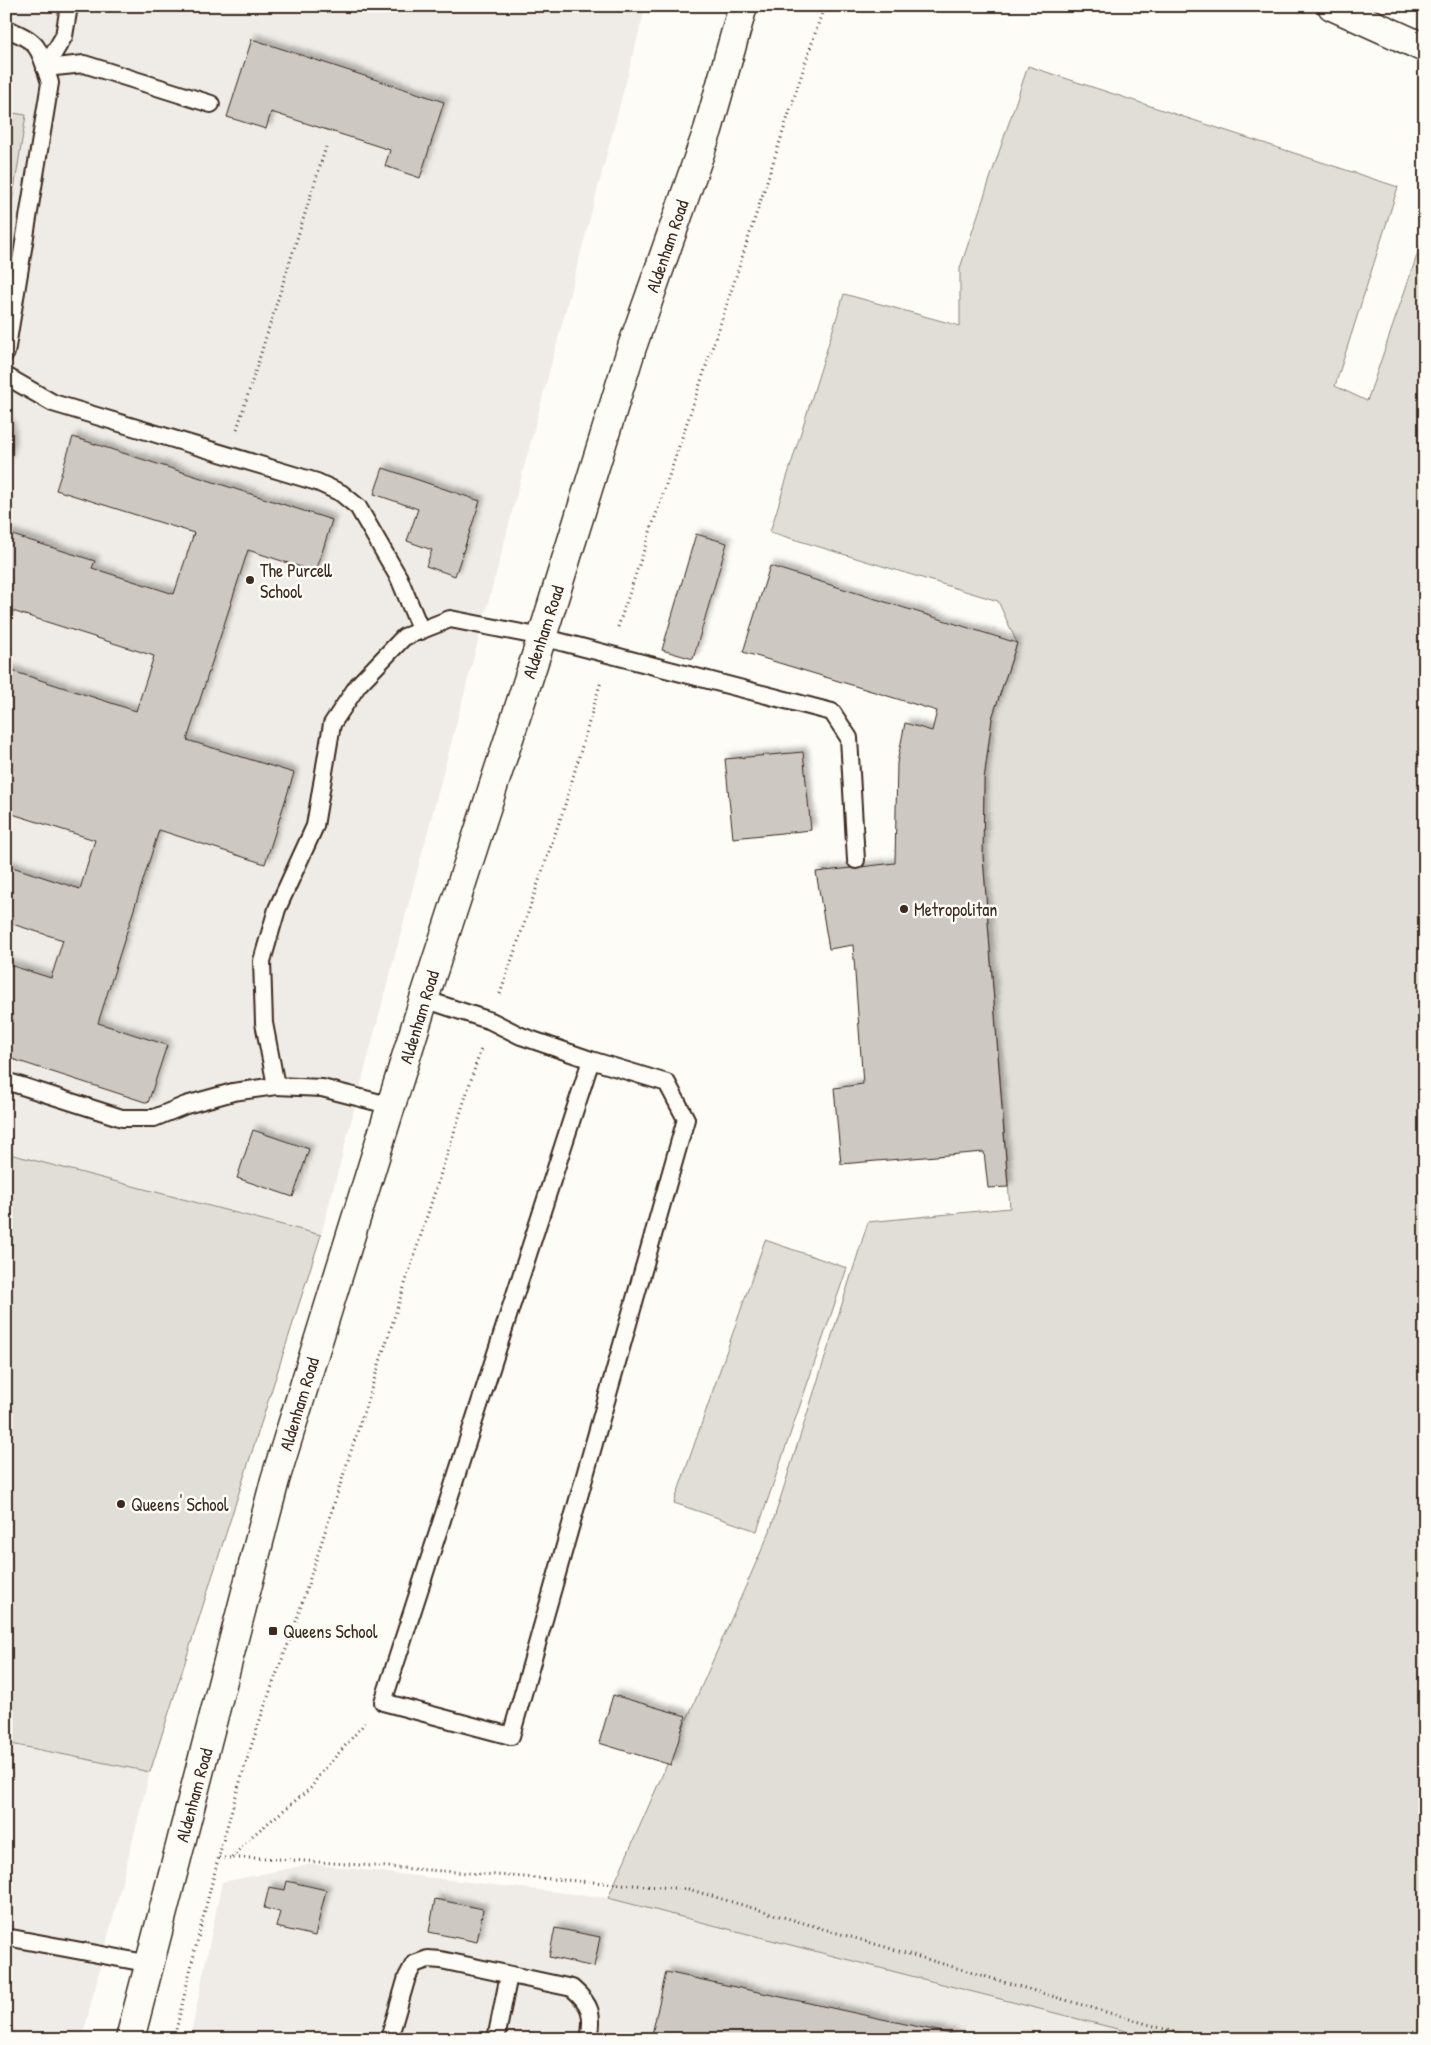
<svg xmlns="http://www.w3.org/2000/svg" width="1431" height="2045" viewBox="0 0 1431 2045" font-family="'Patrick Hand',sans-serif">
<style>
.built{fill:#efece7}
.green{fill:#e1ded7;stroke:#8e847a}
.building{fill:#cdc8c2;stroke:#3b2a1e;filter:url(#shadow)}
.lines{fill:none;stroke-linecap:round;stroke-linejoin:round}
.lane-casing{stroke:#3b2a1e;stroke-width:20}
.secondary-casing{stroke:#3b2a1e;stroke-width:31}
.path{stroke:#3b2a1e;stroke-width:3;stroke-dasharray:1 4;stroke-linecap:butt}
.lane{stroke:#fdfcf7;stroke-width:16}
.secondary{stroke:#fdfcf7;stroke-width:28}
.poi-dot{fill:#3b2a1e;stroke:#fdfcf7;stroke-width:2}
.labels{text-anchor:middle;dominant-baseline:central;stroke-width:5;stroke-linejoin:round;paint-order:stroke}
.street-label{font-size:18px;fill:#3b2a1e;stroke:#fdfcf7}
.poi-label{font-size:18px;fill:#3b2a1e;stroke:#fdfcf7;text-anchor:start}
</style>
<defs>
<filter id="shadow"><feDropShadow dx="4.5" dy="-4.5" stdDeviation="2.5" flood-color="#0004"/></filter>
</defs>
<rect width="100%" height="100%" fill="#fdfcf7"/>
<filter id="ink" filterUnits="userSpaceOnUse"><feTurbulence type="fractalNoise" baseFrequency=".02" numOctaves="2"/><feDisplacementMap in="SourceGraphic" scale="10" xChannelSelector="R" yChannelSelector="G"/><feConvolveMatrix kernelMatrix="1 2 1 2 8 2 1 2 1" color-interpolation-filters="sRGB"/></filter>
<g filter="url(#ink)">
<g class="built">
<path d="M6 6H646L321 1235 150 1772 82 2039H6Z"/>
<path d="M311 1864 608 1898 1156 2039H190L222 1882Z"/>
</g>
<g class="green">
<path d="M1028 66 1398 187 1335 386 1367 401 1425 232V2039H1156L608 1898 770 1531 868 1222 1010 1208 983 857 984 779 992 718 1017 643 998 601 770 532 844 294 960 326V268Z"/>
<path d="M6 112 26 115 6 240Z"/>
<path d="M6 1153 321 1235 150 1772 6 1743Z"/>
<path d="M765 1240 847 1268 757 1531 674 1503Z"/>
</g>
<g class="building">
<path d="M252 39 444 102 420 178 385 166 390 150 271 112 266 129 227 117Z"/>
<path d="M6 419 11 431 12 447 6 466Z"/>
<path d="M73 437 332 520 316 572 248 550 187 740 294 773 265 864 159 830 98 1023 167 1045 148 1103 6 1057V964L51 978 63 940 6 922V865L80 889 95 840 6 812V669L136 711 154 656 6 609V533L95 561 92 568 174 594 194 533 56 490Z"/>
<path d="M383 468 480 501 455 576 426 566 432 550 407 541 418 509 374 494Z"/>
<path d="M696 534 727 543 693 659 662 650Z"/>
<path d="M770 566 1017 643 992 718 984 779 983 857 1008 1187 988 1188 984 1152 841 1164 834 1088 863 1084 853 945 829 949 816 872 895 863 897 763 905 723 932 731 937 711 743 652Z"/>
<path d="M803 752 811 830 733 838 725 759Z"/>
<path d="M253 1130 309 1149 293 1197 237 1178Z"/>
<path d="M613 1695 686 1716 671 1765 599 1743Z"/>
<path d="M287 1881 326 1890 315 1936 276 1927 280 1912 264 1908 269 1887 285 1890Z"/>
<path d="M435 1899 483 1909 477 1942 429 1932Z"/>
<path d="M555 1928 600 1937 594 1967 549 1957Z"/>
<path d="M666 1972 956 2035 955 2039H651Z"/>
</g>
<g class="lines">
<g class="lane-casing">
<g id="lane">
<path d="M6 29C41 41 40 51 50 83L6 353"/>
<path d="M45 68 84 64 211 104"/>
<path d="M45 68 64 36 69 6"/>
<path d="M6 376 53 403 317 482 341 493 358 507 399 578 421 631"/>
<path d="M424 999 491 1021 521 1036 591 1060 667 1083 686 1119 511 1736 383 1702 591 1060"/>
<path d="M6 1081 122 1118H154L186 1105 233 1092 276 1086"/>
<path d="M392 1106 322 1088 276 1086 264 1023 262 961 277 909 315 826 332 724 358 685 404 637 450 619 542 637 832 712 849 738 856 860"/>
<path d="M6 1937 151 1964"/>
<path d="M389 2039 407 1977 414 1964 428 1959 441 1960 572 1988C591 2004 594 2015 589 2039"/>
<path d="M496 2039 509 1975"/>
</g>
</g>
<g class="secondary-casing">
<g id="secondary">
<path d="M1332 6 1425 48"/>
<path d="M130 2039 275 1480 424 999 542 637 632 347 708 130 743 6"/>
</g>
</g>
<g class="path">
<path d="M237 429 326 147"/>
<path d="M618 627 724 313 824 6"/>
<path d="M500 994 564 808 601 681"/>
<path d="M219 1858H264L688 1889 1198 2039"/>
<path d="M232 1858 251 1837 312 1787 317 1778 365 1723"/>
<path d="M174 2039C206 1903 238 1766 291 1637L481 1049"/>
</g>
<use href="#lane" class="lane"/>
<use href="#secondary" class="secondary"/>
</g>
</g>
<g class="poi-dot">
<circle cx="250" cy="580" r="5"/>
<circle cx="904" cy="909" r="5"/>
<circle cx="121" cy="1504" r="5"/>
<rect x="268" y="1626" width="10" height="10" rx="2.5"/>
</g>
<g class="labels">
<g class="street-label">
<text transform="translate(667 246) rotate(-71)">Aldenham Road</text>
<text transform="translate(543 632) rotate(-72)">Aldenham Road</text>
<text transform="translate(419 1017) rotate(-73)">Aldenham Road</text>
<text transform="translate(299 1404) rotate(-73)">Aldenham Road</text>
<text transform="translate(194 1795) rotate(-75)">Aldenham Road</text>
</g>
<g class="poi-label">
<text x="260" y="570">The Purcell<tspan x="260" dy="21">School</tspan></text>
<text x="914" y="909">Metropolitan</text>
<text x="131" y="1504">Queens' School</text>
<text x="283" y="1631">Queens School</text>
</g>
</g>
<rect width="1431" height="2045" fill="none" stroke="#fdfcf7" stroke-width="25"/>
<rect x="12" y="12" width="1406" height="2020" fill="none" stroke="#3b2a1e" stroke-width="2" filter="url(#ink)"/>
</svg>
